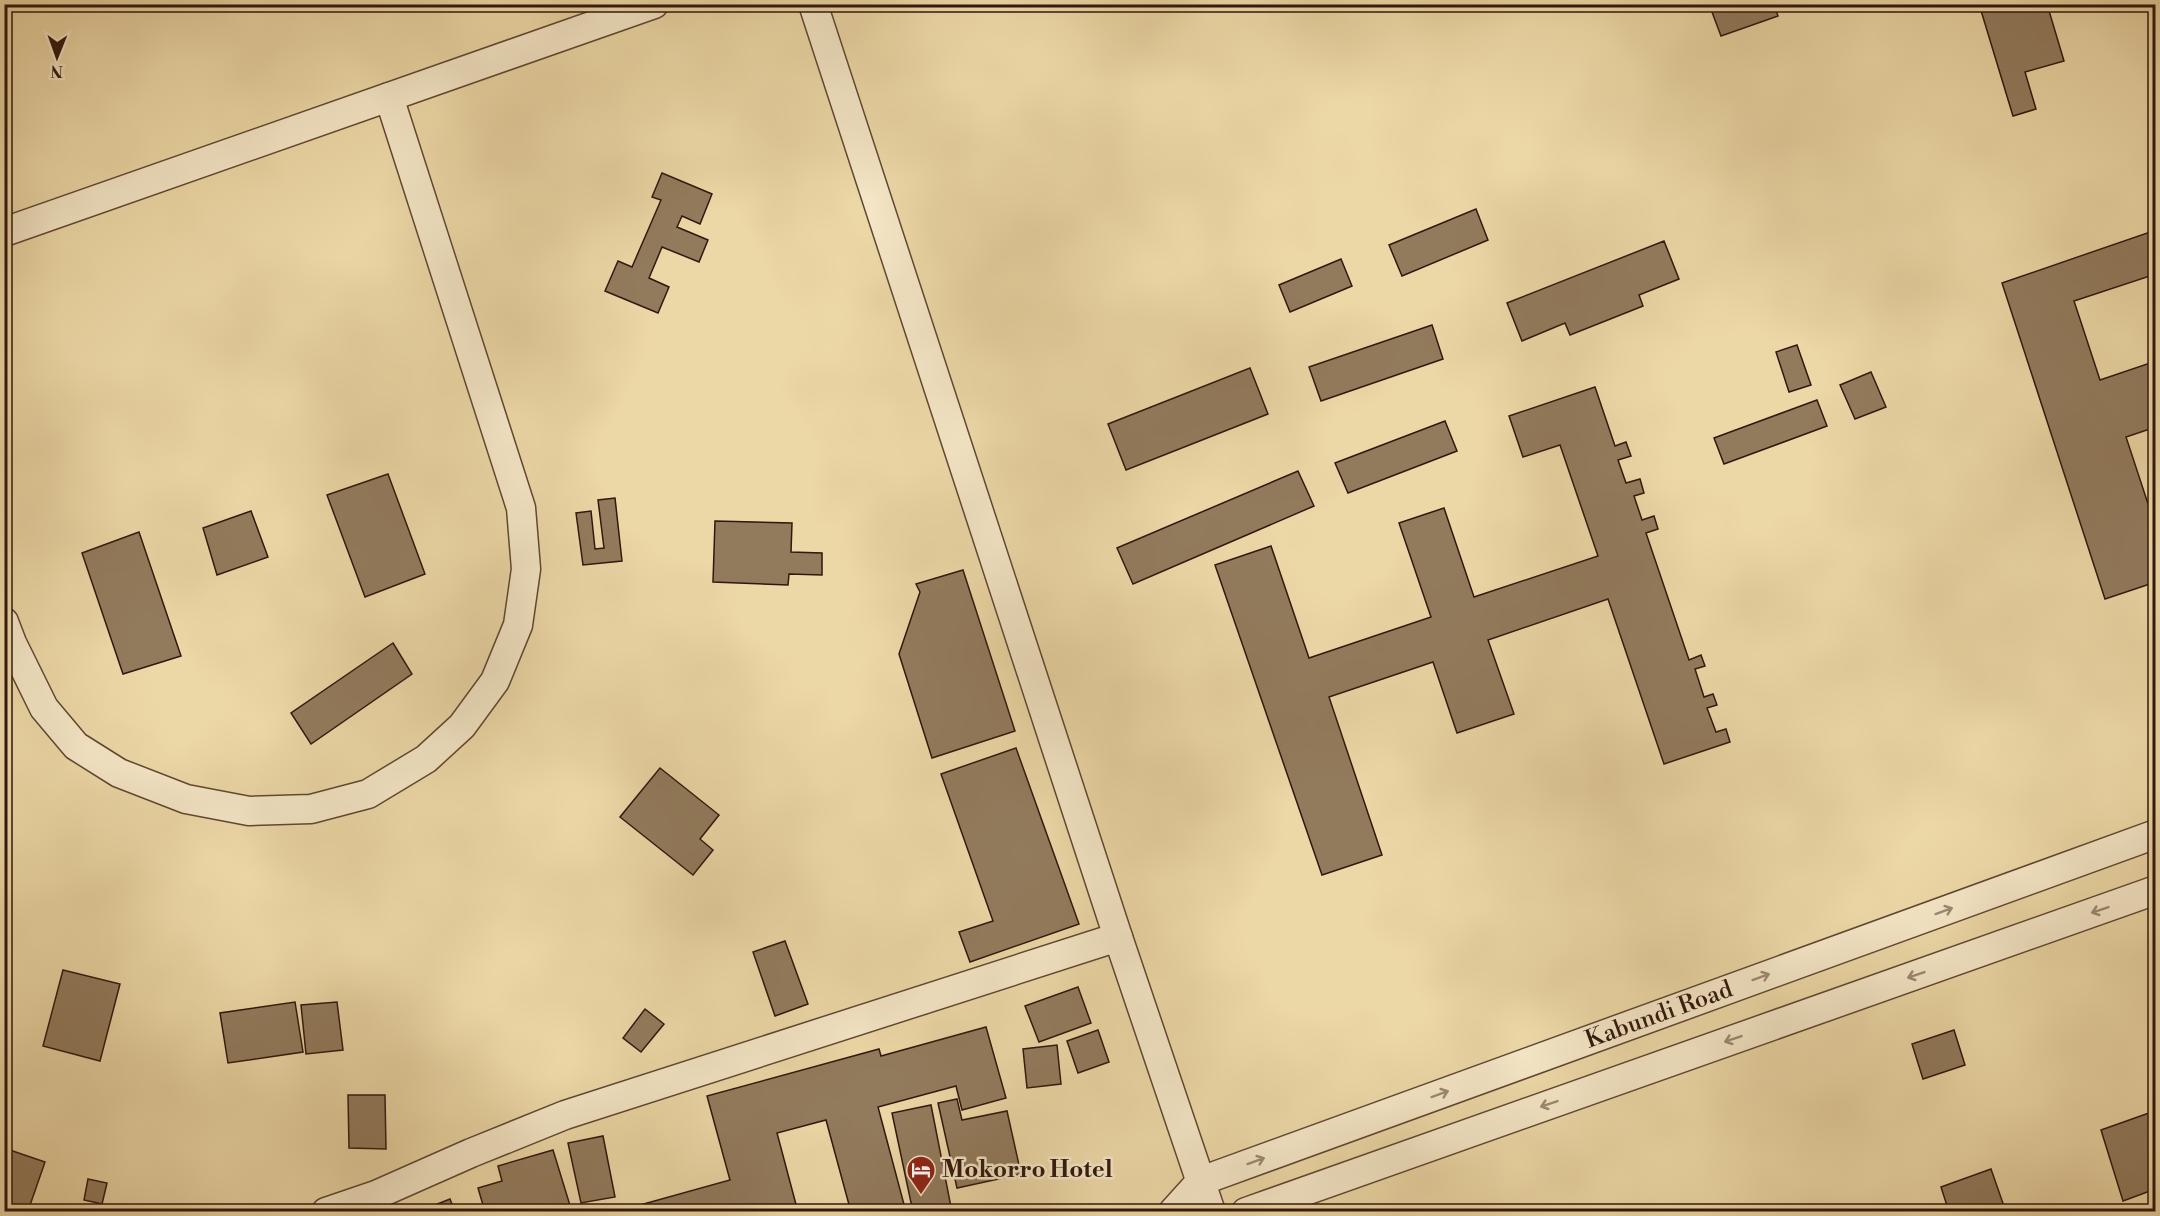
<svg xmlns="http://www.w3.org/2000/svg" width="2160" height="1216" viewBox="0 0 2160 1216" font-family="'Libre Bodoni',serif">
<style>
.building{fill:#927b5d;stroke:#31170d;stroke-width:1.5}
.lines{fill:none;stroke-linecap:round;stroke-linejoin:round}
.street-casing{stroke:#604733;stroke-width:31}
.street{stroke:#f3e5c5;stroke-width:28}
.oneway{stroke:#9c8872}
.labels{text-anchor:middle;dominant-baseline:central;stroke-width:5;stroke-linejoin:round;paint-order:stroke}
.street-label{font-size:24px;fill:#31170d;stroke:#f3e5c5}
.poi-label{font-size:24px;font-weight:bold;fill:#31170d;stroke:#f3e5c5;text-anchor:start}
</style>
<rect width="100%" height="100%" fill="#ecd7a6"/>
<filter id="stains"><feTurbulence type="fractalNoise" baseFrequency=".00333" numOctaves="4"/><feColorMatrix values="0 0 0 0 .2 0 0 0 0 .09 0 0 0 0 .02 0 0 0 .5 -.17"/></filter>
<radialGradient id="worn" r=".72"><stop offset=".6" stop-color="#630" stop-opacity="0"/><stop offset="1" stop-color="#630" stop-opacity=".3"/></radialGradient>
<g class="building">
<path d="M1709 4H1774L1778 16 1721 36Z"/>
<path d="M1979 4H2047L2064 61 2025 72 2036 109 2013 116Z"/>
<path d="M662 173 712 194 700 224 682 216 677 227 708 240 699 262 662 247 649 278 669 287 658 313 605 291 618 261 632 267 661 200 652 197Z"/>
<path d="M1476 209 1488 240 1402 276 1389 245Z"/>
<path d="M2156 230V274L2074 301 2100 380 2156 361V427L2126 437 2156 528V582L2105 599 2002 283Z"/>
<path d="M1664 241 1679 279 1639 295 1643 306 1570 335 1565 323 1522 341 1507 303Z"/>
<path d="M1341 259 1352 286 1290 312 1279 285Z"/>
<path d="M1432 325 1443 359 1321 401 1309 367Z"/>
<path d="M1797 345 1811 385 1789 392 1776 352Z"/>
<path d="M1250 368 1268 414 1126 470 1108 424Z"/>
<path d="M1871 372 1886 407 1855 419 1840 385Z"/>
<path d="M1595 387 1615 446 1626 442 1631 456 1618 460 1626 483 1640 479 1644 493 1634 496 1642 520 1654 516 1658 529 1646 533 1689 660 1701 655 1705 666 1695 669 1704 697 1713 694 1717 705 1707 708 1716 732 1726 729 1730 742 1664 764 1608 599 1488 640 1514 714 1457 733 1433 662 1329 697 1382 855 1322 875 1215 565 1271 546 1309 658 1431 617 1399 523 1444 508 1474 597 1598 556 1560 445 1523 457 1509 416Z"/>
<path d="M1817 400 1827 426 1724 464 1714 438Z"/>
<path d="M1445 421 1457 451 1348 493 1335 463Z"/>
<path d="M1298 471 1314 506 1133 584 1117 548Z"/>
<path d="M388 474 425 574 365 597 327 495Z"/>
<path d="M615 498 622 561 583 565 576 513 591 511 595 549 604 548 598 500Z"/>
<path d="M251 511 268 557 217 575 203 528Z"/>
<path d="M715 521 792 523 791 552 822 553V575L789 574 788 585 713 582Z"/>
<path d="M139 532 181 656 123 674 82 553Z"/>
<path d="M963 570 1015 731 932 758 899 654 920 592 916 584Z"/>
<path d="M393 643 412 674 311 744 291 713Z"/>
<path d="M1016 748 1079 924 970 962 959 932 993 921 941 774Z"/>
<path d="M660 768 719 815 700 839 713 850 693 875 620 817Z"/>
<path d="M785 941 808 1004 775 1016 753 952Z"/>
<path d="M63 970 120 984 100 1061 43 1046Z"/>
<path d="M1078 987 1091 1023 1039 1042 1025 1006Z"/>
<path d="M295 1002 303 1052 228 1063 220 1013Z"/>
<path d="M337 1002 343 1050 306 1054 301 1005Z"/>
<path d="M645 1009 664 1024 641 1052 623 1038Z"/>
<path d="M986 1027 1006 1098 962 1110 956 1086 878 1107 906 1212H851L826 1120 777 1133 798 1212H623L622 1210 730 1180 707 1096 879 1049 881 1056Z"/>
<path d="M1098 1030 1109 1062 1078 1073 1067 1041Z"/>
<path d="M1954 1030 1965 1065 1923 1079 1912 1044Z"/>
<path d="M1057 1045 1061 1084 1027 1088 1023 1049Z"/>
<path d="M348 1095H385L386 1149 349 1148Z"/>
<path d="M957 1099 962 1120 1007 1111 1021 1174 957 1188 938 1103Z"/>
<path d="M931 1105 952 1212H913L892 1113Z"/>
<path d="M2149 1113 2156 1133V1204L2150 1191 2123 1201 2101 1130Z"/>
<path d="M603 1136 615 1197 581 1203 568 1143Z"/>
<path d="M4 1148 45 1162 28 1211 4 1203Z"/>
<path d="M553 1150 572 1212H485L478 1188 502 1181 498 1166Z"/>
<path d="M1991 1169 2006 1212H1949L1941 1187Z"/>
<path d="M88 1179 107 1183 102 1204 84 1200Z"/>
<path d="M450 1199 455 1212H417Z"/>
</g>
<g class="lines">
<g class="street-casing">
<g id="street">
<path d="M813 4 1118 937 1211 1212"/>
<path d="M4 232 654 4"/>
<path d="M4 622 12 643 44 708 76 746 119 773 186 799 249 811 311 809 368 794 426 759 462 726 495 681 518 625 526 569 521 508 389 97"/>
<path d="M326 1212 376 1195 471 1153 565 1115 1118 937"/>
<path d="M1173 1212 1201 1181 2156 834"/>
<path d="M1246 1212 2156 890"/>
</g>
</g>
<use href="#street" class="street"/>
</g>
<defs><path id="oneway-shaft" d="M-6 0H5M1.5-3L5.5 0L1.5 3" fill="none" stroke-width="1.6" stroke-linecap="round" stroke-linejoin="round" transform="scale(1.5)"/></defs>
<g class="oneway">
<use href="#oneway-shaft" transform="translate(2100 910) rotate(161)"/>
<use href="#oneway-shaft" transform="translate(1944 911) rotate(-20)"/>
<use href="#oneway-shaft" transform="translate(1916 975) rotate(161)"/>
<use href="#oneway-shaft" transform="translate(1761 977) rotate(-20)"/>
<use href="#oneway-shaft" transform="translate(1733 1039) rotate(161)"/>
<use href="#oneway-shaft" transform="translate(1440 1094) rotate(-20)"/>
<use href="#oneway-shaft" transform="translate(1549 1104) rotate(161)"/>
<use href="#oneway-shaft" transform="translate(1256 1161) rotate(-20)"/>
</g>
<defs>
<g id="hotel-pin" transform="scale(1.5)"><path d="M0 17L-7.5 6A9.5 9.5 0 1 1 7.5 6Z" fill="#8f2418" stroke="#f3e5c5"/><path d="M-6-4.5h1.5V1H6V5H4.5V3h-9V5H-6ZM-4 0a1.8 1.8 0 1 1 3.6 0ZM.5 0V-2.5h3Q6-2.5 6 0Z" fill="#fff"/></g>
</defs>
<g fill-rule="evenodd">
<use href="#hotel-pin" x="921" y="1170"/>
</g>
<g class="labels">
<g class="street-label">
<text transform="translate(1659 1015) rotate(-20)">Kabundi Road</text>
</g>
<g class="poi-label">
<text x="942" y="1170">Mokorro Hotel</text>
</g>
</g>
<rect width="2160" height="1216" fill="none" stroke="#ecd7a6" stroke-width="24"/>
<rect x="6" y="6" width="2148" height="1204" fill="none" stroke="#31170d" stroke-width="3"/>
<rect x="12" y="12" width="2136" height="1192" fill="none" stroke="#31170d" stroke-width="1.5"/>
<g transform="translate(57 57) rotate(181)" stroke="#f3e5c5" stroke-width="4.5" paint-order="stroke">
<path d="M0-4.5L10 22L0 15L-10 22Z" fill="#31170d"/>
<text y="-9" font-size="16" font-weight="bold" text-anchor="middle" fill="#31170d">N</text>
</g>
<rect width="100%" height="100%" filter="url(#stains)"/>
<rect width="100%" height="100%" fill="url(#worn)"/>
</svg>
